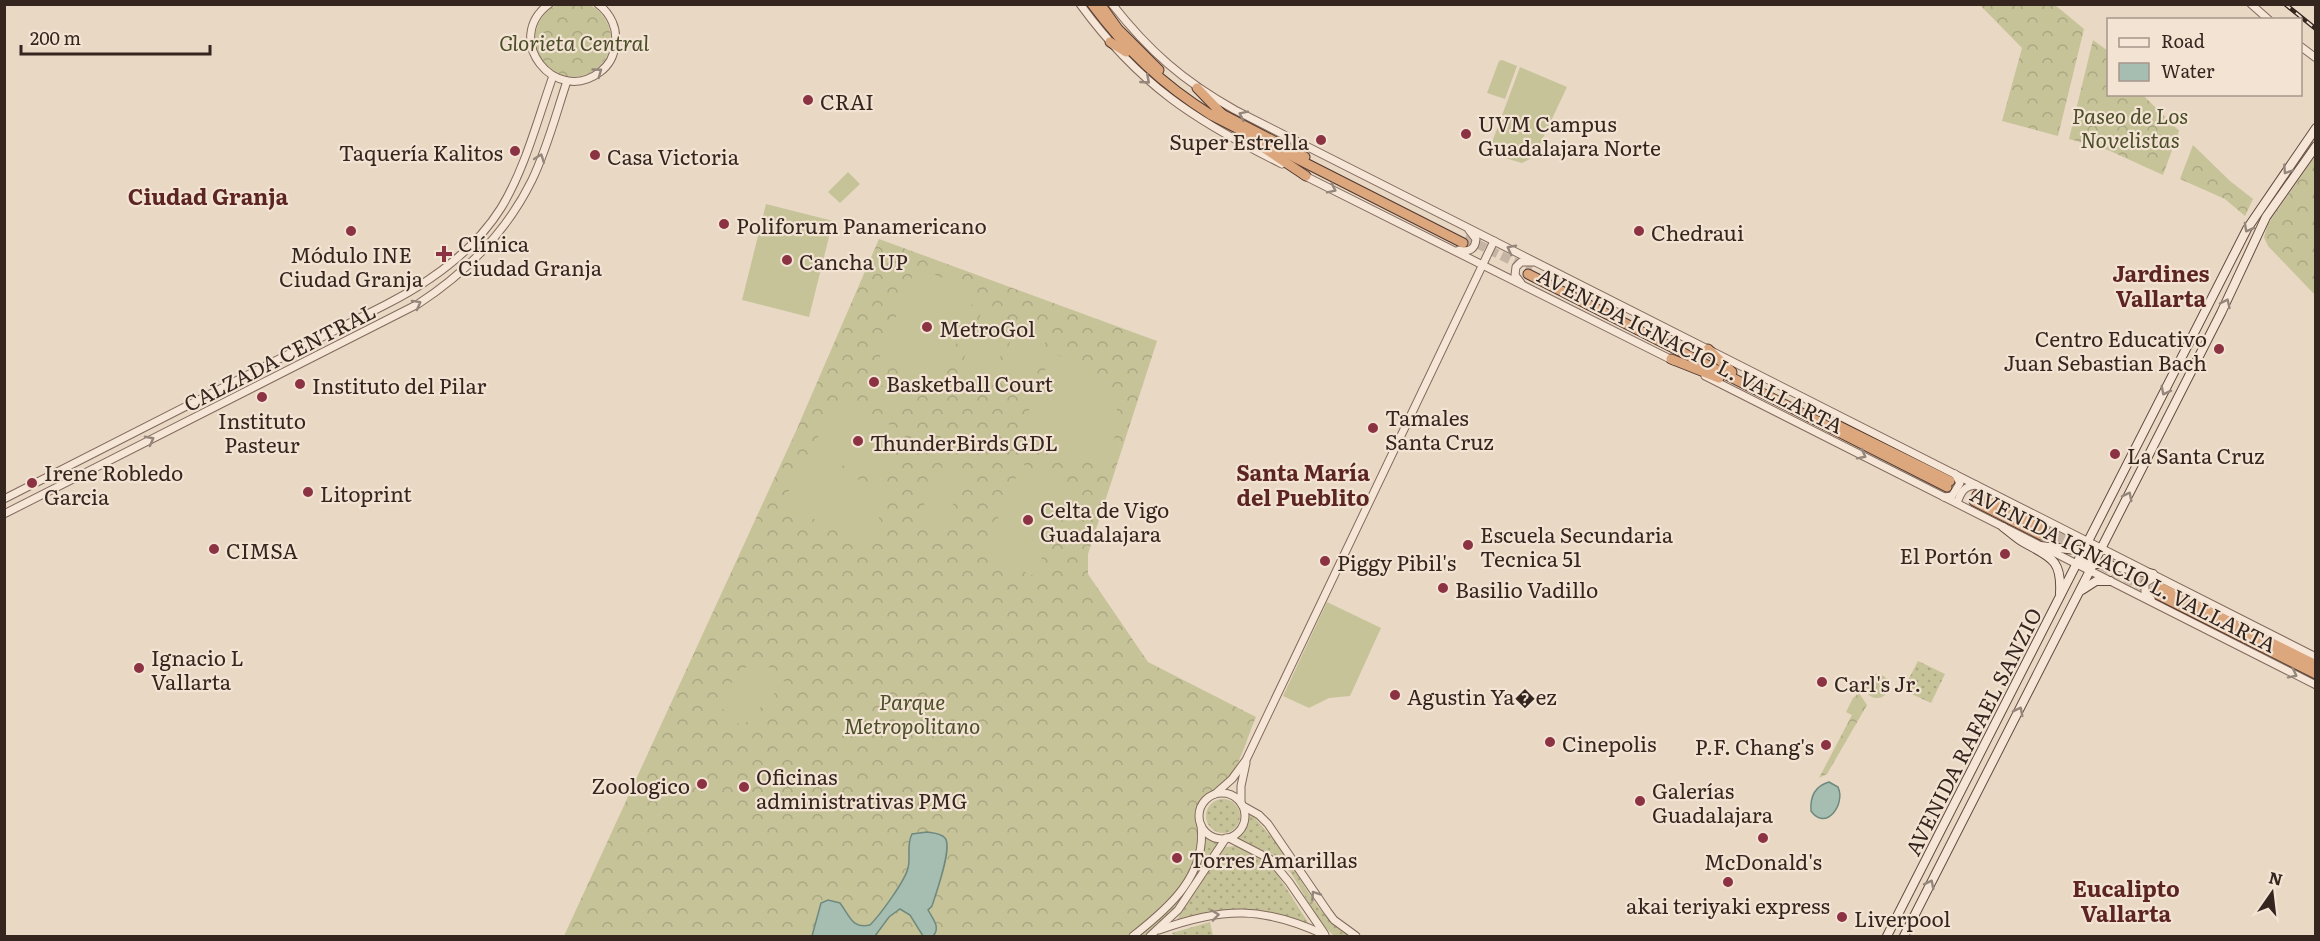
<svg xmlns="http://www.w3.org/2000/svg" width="2320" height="941" viewBox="0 0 2320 941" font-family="Literata,serif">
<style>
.grass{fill:url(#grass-dots)}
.forest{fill:url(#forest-crowns)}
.garden{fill:#c6c399}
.water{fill:#a6bdb2;stroke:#6e8a7e;stroke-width:1.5}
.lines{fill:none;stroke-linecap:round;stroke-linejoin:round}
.trunk-tunnel{stroke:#c5b4a3;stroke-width:9;stroke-dasharray:9 4.5;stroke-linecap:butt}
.tertiary-casing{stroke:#826a5c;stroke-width:9}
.secondary-casing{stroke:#644b40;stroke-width:10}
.trunk-casing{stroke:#503930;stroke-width:11}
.tertiary{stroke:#f5e6d7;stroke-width:7}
.secondary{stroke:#f5e6d7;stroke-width:8}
.trunk{stroke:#dda77e;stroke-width:9}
.rail-casing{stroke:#34251f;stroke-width:4.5}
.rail{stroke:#f2e3d3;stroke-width:2;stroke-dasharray:7;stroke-linecap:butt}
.oneway{stroke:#94867b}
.poi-dot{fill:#8b3243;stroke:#f2e3d3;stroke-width:2}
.labels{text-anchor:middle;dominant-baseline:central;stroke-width:4.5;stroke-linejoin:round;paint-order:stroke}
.park-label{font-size:21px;font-style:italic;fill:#4b4e28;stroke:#f2e3d3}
.poi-label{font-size:21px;fill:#34251f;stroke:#f2e3d3;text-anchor:start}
.street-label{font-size:21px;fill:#34251f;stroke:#f2e3d3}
.neighbourhood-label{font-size:22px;font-weight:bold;fill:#5c2423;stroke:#f2e3d3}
</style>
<defs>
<pattern id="grass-dots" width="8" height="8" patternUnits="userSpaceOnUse" patternTransform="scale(1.5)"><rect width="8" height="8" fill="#c6c399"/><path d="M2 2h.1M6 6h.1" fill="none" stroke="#aba783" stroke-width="1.8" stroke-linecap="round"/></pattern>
<pattern id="forest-crowns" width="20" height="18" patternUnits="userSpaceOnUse" patternTransform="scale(1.5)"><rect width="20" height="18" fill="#c6c399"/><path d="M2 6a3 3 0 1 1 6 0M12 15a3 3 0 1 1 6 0" fill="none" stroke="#aba783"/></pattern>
</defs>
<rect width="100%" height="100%" fill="#e9d8c4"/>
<g class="grass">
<path d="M1918 661 1945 674 1931 703 1903 690Z"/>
<circle cx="1877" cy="686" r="12"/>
<circle cx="1223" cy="816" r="17"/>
<path d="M1249 811C1259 823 1270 835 1280 847 1299 875 1320 920 1349 936H1334L1320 922 1291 873 1272 854 1236 839 1245 830Z"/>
<path d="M1206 835 1212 841 1219 842 1177 909 1147 936H1138C1169 911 1206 878 1206 835Z"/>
<path d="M1235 846 1261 858 1276 872 1309 924C1262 906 1225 909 1176 921L1225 847Z"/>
<path d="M1210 922 1213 936H1174L1172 933Z"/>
</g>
<g class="forest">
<circle cx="573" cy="39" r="38"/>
<path d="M1980 5H2055L2084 29 2058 136 2002 121 2022 48Z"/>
<path d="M2093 40 2108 51V94L2143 95 2179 131 2163 175 2108 150 2069 139Z"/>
<path d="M2193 145 2230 181 2253 199 2245 216 2225 199 2180 179Z"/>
<path d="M2315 156 2316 294H2314L2268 246 2264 237 2268 224Z"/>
<path d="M879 239 1157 341 1088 554V574L1148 662 1256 717C1249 733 1240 764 1230 777 1221 788 1202 793 1197 808 1192 821 1201 831 1199 844 1196 879 1153 916 1127 936H564L796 431Z"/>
<path d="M1859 693 1867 705 1827 774 1819 778 1852 715 1846 712 1853 698Z"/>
</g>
<g class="garden">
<path d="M1502 60 1517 66 1505 99 1487 93 1499 61Z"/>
<path d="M1520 67 1567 87 1534 157 1522 163 1488 153Z"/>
<path d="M848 172 860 184 840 203 828 192Z"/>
<path d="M766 204 833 221 809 317 742 300Z"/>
<path d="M916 267 977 292 939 386 878 362Z"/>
<path d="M982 311 1013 323 992 379 961 367Z"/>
<path d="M1017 323 1048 335 1027 391 996 380Z"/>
<path d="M1052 353 1085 365 1107 382 1117 409 1115 436 1105 468 1018 438Z"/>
<path d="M872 364 888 371 876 399 860 392Z"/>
<path d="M892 372 908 379 896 407 880 400Z"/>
<path d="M834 400 904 431 882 483 812 451Z"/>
<path d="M807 456 890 494 867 544 782 504Z"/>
<path d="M1022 464 1073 486 1034 576 982 553Z"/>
<path d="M941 467 965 478 942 529 918 518Z"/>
<path d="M1327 602 1381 628 1350 696 1329 698 1309 708 1283 696Z"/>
<path d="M757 656 785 682 742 727 714 701Z"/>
</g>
<g class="water">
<path d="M1829 782 1838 787C1846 804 1826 832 1811 811 1810 797 1815 786 1829 782Z"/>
<path d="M927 832C933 833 941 833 945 838 953 847 936 893 932 906L928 910C933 919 941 928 933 936H923L910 915 900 909 889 917 875 936H812L821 903 828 900 840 903C850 916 852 929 870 925 880 915 905 881 908 868 911 857 906 845 912 834Z"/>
</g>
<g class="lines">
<g class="trunk-tunnel">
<path d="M1465 238 1531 270"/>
<path d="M2044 529 2160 587"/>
<path d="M2041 535 2157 594"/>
</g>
<g class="tertiary-casing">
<g id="tertiary">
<path d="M549 4C502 39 555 106 600 72 608 66 614 56 615 45 618 29 611 14 598 4"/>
<path d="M1080 4C1139 85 1194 120 1282 164"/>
<path d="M1112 4C1149 51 1183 81 1235 110L2316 657"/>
<path d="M2251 4 2269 20"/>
<path d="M2300 46 2316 58"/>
<path d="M1303 175 1674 361"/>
<path d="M1459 250C1469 252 1475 250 1476 239L1469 230"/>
<path d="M1521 283 1515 275 1516 267 1521 262H1533"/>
<path d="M1705 376 2316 685"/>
<path d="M1944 497 1952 496 1960 483 1955 474"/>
<path d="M4 499 387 304C432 281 474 251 501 208 525 169 538 118 553 76"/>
<path d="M1957 503C1961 492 1964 486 1976 485"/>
<path d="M4 514 418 304C467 272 506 233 532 180 547 149 556 114 567 81"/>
<path d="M2151 599 2145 592V583L2153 578H2159"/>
<circle cx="1222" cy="816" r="23"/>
<path d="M1215 794 1232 779 1246 760 1494 241"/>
<path d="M1241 803V786L1246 763"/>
<path d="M1243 806 1259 815 1268 824 1328 912 1334 920 1356 936"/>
<path d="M1229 838 1270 859 1289 882 1324 933"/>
<path d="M1159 930C1223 907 1263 906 1325 935"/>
<path d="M1133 936C1169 908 1207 875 1201 825"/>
<path d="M1150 936 1178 910 1226 838"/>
</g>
</g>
<g class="secondary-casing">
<g id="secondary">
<path d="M2003 527C2010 532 2016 538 2023 542 2049 557 2062 558 2060 593"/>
<path d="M2040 546 2086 551 2102 548"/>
<path d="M2077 564H2103L2153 574"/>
<path d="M2082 590 2096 581H2110"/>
<path d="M1887 936 2247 229 2316 128"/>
<path d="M1904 936 2221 313 2266 217 2316 146"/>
</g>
</g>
<g class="trunk-casing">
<g id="trunk">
<path d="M1092 4C1127 51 1162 84 1211 115L1463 243"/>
<path d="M1100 4 1118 29 1159 70"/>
<path d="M1110 42 1126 52"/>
<path d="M1197 88 1222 114"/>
<path d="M1216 111 1305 157"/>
<path d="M1258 144 1306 176"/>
<path d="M1528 274 1947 487"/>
<path d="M1708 349 1732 372"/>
<path d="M1671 359 1719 378"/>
<path d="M1839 426 1950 481"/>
<path d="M1977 495 2044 529"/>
<path d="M1974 501 2041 535"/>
<path d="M2160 587 2316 665"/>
<path d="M2157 594 2316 674"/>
</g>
</g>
<use href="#tertiary" class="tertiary"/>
<use href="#secondary" class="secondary"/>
<use href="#trunk" class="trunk"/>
<g class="rail-casing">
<path id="rail" d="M2285 4 2316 29"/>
</g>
<use href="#rail" class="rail"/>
</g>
<defs><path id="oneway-chevron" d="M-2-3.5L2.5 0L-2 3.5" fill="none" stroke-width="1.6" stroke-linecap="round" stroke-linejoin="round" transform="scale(1.5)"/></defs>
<g class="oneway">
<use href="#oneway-chevron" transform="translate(598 72) rotate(-36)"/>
<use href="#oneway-chevron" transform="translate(1146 80) rotate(41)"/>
<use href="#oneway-chevron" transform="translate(1243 115) rotate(-154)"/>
<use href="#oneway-chevron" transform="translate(540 158) rotate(-70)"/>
<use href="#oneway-chevron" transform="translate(2287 170) rotate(124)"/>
<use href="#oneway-chevron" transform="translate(1332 189) rotate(26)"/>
<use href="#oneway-chevron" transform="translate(2248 228) rotate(119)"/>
<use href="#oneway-chevron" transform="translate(1511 249) rotate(-153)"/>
<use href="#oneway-chevron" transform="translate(2226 303) rotate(-65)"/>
<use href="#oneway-chevron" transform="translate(417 304) rotate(-29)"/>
<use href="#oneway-chevron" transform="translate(2165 391) rotate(117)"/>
<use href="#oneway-chevron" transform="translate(150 440) rotate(-28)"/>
<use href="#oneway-chevron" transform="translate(1862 455) rotate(27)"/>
<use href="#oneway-chevron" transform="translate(2128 496) rotate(-63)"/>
<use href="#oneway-chevron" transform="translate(2293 674) rotate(27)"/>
<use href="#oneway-chevron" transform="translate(2019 711) rotate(-63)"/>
<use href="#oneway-chevron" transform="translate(1930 884) rotate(-63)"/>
<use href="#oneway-chevron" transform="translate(1315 895) rotate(-124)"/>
<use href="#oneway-chevron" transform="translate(1215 915) rotate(-8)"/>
</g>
<g class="poi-dot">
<circle cx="808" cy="100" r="6"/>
<circle cx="1466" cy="134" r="6"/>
<circle cx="1321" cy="140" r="6"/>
<circle cx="515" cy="151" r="6"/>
<circle cx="595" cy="155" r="6"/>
<circle cx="724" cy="224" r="6"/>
<circle cx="351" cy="231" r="6"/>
<circle cx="1639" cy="231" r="6"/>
<path d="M441 245h6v6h6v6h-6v6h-6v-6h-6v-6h6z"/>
<circle cx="787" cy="260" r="6"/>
<circle cx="927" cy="327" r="6"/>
<circle cx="2219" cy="349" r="6"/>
<circle cx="874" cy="382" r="6"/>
<circle cx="300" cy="384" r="6"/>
<circle cx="262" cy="397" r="6"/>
<circle cx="1373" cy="428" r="6"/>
<circle cx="858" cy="441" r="6"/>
<circle cx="2115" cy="454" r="6"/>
<circle cx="32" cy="483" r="6"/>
<circle cx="308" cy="492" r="6"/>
<circle cx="1028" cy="520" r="6"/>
<circle cx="1468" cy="545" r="6"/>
<circle cx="214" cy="549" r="6"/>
<circle cx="2005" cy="554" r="6"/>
<circle cx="1325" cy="561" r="6"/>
<circle cx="1443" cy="588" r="6"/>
<circle cx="139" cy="668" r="6"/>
<circle cx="1822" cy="682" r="6"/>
<circle cx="1395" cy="695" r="6"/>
<circle cx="1550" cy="742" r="6"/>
<circle cx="1826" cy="745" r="6"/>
<circle cx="702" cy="784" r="6"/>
<circle cx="744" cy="787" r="6"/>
<circle cx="1640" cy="801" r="6"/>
<circle cx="1763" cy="838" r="6"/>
<circle cx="1177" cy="858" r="6"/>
<circle cx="1728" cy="882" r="6"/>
<circle cx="1842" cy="917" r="6"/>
</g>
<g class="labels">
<g class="park-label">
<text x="574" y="41">Glorieta Central</text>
<text x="2130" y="114">Paseo de Los<tspan x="2130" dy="24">Novelistas</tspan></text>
<text x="912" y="700">Parque<tspan x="912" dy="24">Metropolitano</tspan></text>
</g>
<g class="poi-label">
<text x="820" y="100">CRAI</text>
<text x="1478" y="122">UVM Campus<tspan x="1478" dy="24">Guadalajara Norte</tspan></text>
<text x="1309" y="140" text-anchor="end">Super Estrella</text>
<text x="503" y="151" text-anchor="end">Taquería Kalitos</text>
<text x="607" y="155">Casa Victoria</text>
<text x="736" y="224">Poliforum Panamericano</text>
<text x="1651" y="231">Chedraui</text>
<text x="458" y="242">Clínica<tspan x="458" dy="24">Ciudad Granja</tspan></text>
<text x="351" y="253" text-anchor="middle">Módulo INE<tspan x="351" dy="24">Ciudad Granja</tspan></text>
<text x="799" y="260">Cancha UP</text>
<text x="939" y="327">MetroGol</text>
<text x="2207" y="337" text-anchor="end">Centro Educativo<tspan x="2207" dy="24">Juan Sebastian Bach</tspan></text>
<text x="886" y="382">Basketball Court</text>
<text x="312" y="384">Instituto del Pilar</text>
<text x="1385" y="416">Tamales<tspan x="1385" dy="24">Santa Cruz</tspan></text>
<text x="262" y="419" text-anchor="middle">Instituto<tspan x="262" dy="24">Pasteur</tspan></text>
<text x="870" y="441">ThunderBirds GDL</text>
<text x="2127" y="454">La Santa Cruz</text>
<text x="44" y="471">Irene Robledo<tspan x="44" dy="24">Garcia</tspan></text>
<text x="320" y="492">Litoprint</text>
<text x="1040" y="508">Celta de Vigo<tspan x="1040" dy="24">Guadalajara</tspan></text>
<text x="1480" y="533">Escuela Secundaria<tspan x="1480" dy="24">Tecnica 51</tspan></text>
<text x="226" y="549">CIMSA</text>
<text x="1993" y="554" text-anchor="end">El Portón</text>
<text x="1337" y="561">Piggy Pibil's</text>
<text x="1455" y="588">Basilio Vadillo</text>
<text x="151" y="656">Ignacio L<tspan x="151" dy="24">Vallarta</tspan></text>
<text x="1834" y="682">Carl's Jr.</text>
<text x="1407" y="695">Agustin Ya�ez</text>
<text x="1562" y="742">Cinepolis</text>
<text x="1814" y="745" text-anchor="end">P.F. Chang's</text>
<text x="756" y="775">Oficinas<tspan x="756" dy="24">administrativas PMG</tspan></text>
<text x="690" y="784" text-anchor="end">Zoologico</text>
<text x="1652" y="789">Galerías<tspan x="1652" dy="24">Guadalajara</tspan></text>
<text x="1189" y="858">Torres Amarillas</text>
<text x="1763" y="860" text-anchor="middle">McDonald's</text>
<text x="1728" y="904" text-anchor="middle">akai teriyaki express</text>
<text x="1854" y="917">Liverpool</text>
</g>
<g class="street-label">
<text transform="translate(1691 349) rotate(27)">AVENIDA IGNACIO L. VALLARTA</text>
<text transform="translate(279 356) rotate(-27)">CALZADA CENTRAL</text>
<text transform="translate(2124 568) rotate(27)">AVENIDA IGNACIO L. VALLARTA</text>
<text transform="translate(1972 731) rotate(-63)">AVENIDA RAFAEL SANZIO</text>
</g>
<g class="neighbourhood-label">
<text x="208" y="195">Ciudad Granja</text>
<text x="2161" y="272">Jardines<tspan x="2161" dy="25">Vallarta</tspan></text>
<text x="1303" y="471">Santa María<tspan x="1303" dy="25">del Pueblito</tspan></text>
<text x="2126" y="887">Eucalipto<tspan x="2126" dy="25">Vallarta</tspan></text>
</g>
</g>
<rect width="2320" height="941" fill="none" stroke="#34251f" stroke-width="12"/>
<rect x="2107" y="18" width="195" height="78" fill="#f2e3d3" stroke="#a6978b" stroke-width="1.5"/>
<rect x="2119" y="38" width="30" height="9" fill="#f5e6d7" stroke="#a6978b" stroke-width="1.5"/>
<text x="2161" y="48" font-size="18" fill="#34251f">Road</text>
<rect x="2119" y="63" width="30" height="18" fill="#a6bdb2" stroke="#a6978b" stroke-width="1.5"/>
<text x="2161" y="78" font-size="18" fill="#34251f">Water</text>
<g transform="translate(2272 893) rotate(14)" stroke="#f2e3d3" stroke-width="4.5" paint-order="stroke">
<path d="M0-4.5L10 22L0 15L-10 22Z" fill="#34251f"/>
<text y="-9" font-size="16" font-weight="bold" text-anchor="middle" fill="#34251f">N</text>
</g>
<path d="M21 45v9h189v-9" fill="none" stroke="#34251f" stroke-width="3"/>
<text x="30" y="45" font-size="18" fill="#34251f" stroke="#f2e3d3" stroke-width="4.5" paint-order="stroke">200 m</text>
</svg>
